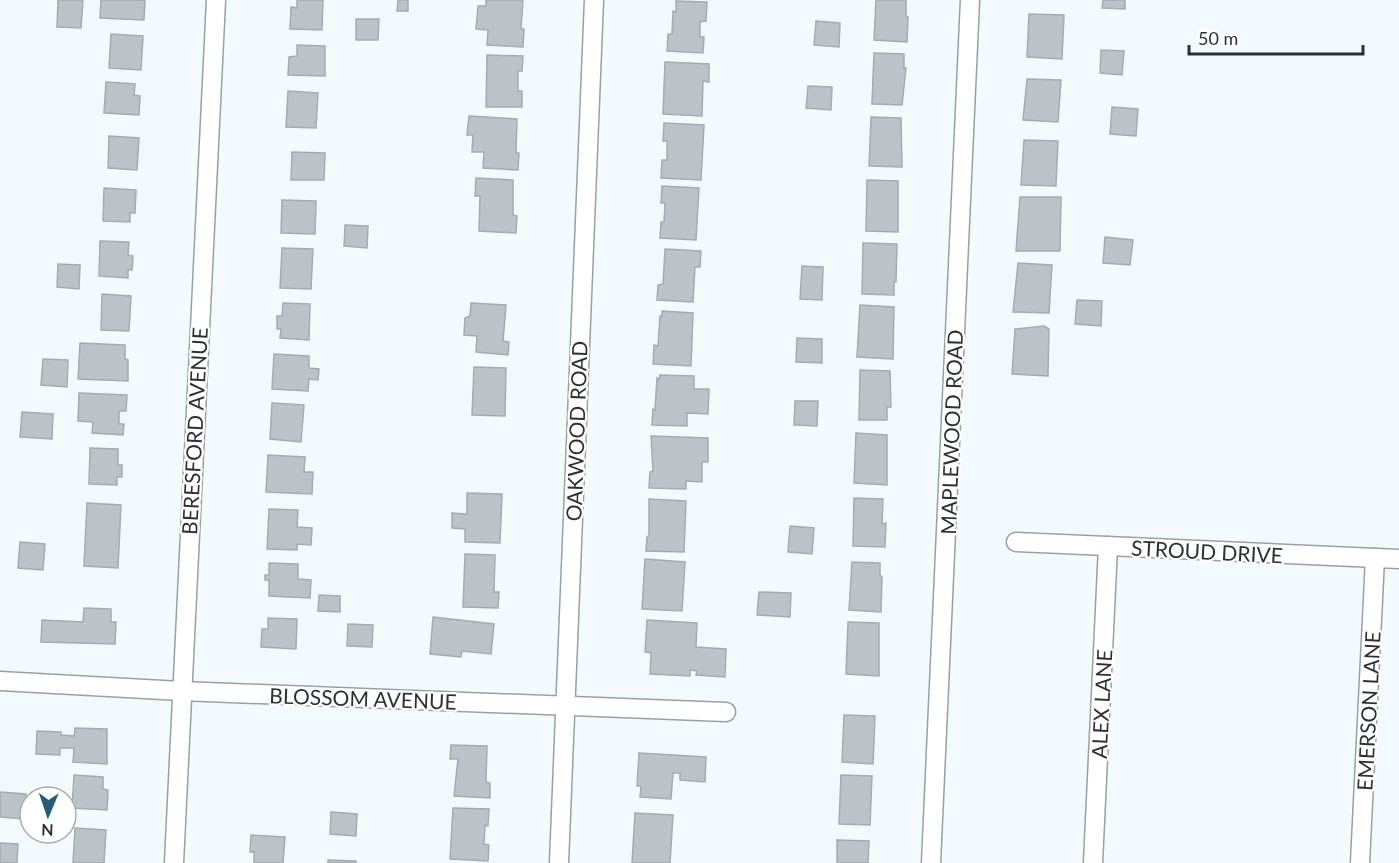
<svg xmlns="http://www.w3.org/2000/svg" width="1399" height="863" viewBox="0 0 1399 863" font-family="Lato,sans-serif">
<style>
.building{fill:#bbc3c8;stroke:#a4acb1;stroke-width:1.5}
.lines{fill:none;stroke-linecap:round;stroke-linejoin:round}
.minor-casing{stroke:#99a0a5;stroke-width:21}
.minor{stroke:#fff;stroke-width:18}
.labels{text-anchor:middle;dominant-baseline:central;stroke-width:4.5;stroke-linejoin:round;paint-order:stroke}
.street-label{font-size:21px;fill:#2d3032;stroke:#fff}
</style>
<rect width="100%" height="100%" fill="#f3fafe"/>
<g class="building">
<path d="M58 0H83L81 28 57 27Z"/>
<path d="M101 0H145L144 20 100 18Z"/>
<path d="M297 0H323L322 30 290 29 291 7 297 8Z"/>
<path d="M398 0H408V11H397Z"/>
<path d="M486 0H523L521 29H524L523 47 487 45 488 30 476 29 478 6H486Z"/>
<path d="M876 0H906V16L908 17 907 42 874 40Z"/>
<path d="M1103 0H1125V9L1102 8Z"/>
<path d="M676 1 707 2 706 21 700 22V37H704L703 53 667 51 668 34H672L673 11 676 12Z"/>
<path d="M1029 14 1064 15 1062 59 1027 57Z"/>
<path d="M356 19H379L378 40H356Z"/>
<path d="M816 21 840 23 839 47 814 45Z"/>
<path d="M111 34 143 36 141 70 109 68Z"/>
<path d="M297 45 325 46V76L288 75 289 57 297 56Z"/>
<path d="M1101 50 1124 51 1122 75 1100 73Z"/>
<path d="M874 53 904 54V68H906L902 105 872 104Z"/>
<path d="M487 55 523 56 522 71H518V91H522V107H486Z"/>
<path d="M665 62 709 64V82L703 81 702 116 663 114Z"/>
<path d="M1027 79 1061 80 1058 122 1023 120Z"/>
<path d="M106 82 135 84 134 95 140 96 139 115 104 113Z"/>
<path d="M808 86 832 87 831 110 806 108Z"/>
<path d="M288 91 318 93 316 128 286 127Z"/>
<path d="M1112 107 1138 109 1136 136 1110 134Z"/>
<path d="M469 116 517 119 516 153H519L518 170 483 168 484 152H472L473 135H467Z"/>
<path d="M871 117 901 118 902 167 869 166Z"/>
<path d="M664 123 704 125 701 180 661 178 662 160H667V141H663Z"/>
<path d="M109 136 139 138 137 170 108 168Z"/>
<path d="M1024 140 1058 141 1056 186 1021 185Z"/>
<path d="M292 152 325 153 324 180H291Z"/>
<path d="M476 178 513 180V215L517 216 516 233 479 231 480 196H475Z"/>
<path d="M867 180 898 181V232L866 231Z"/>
<path d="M662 186 699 188 696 240 660 238 661 222H664L665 203H661Z"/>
<path d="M104 188 136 190 135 213H130V222L103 221Z"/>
<path d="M1020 197H1061L1060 251H1016Z"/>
<path d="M282 200 316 201 315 234 281 233Z"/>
<path d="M345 225 368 226 367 248 344 246Z"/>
<path d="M1105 237 1133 240 1130 265 1103 263Z"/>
<path d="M100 241 129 242 128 255 133 256 132 270H128V278L99 276Z"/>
<path d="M863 243 897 244 896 282H894V295L862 294Z"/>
<path d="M282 248 313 249 311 289 280 288Z"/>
<path d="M665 249 701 251 700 267H695L693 302 657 300 658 285 663 284Z"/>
<path d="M1018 263 1052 265 1049 313 1013 312Z"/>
<path d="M58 264 80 265 79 289 57 287Z"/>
<path d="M802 266 823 267 822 300 800 299Z"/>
<path d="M102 294 131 296 129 331 101 330Z"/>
<path d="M1077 300 1102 301 1101 326 1075 324Z"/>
<path d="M283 303 310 304 309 340 280 338 281 329H277V316H282Z"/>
<path d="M471 303 506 305 503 341 509 342 508 355 476 352 477 336 464 335 465 318 470 316Z"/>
<path d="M860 305 894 307 893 359 857 357Z"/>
<path d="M662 311 693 313 691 366 653 364 654 345 658 346 660 316 662 317Z"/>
<path d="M1044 326 1049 329 1048 376 1012 374 1015 329Z"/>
<path d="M797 338 822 339V363L796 362Z"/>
<path d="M80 343 125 345V359L128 360V381L78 379Z"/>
<path d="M274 354 309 356V368L319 369 318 380 309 379 308 391 272 389Z"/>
<path d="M43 359 68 360 67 387 41 385Z"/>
<path d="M474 367 506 368 505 416 472 415Z"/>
<path d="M860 370 890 371 891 407H887V420H859Z"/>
<path d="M660 375 694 376V389H709L708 414 687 413V426L652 425 653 409 655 410 657 378 659 380Z"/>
<path d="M79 393 127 395 126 411H119V424H124L123 435 92 433 93 422 78 421Z"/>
<path d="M795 401H818L817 426 794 425Z"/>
<path d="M272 403 304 405 301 442 270 439Z"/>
<path d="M22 412 53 414 52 439 20 437Z"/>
<path d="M856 433 887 435V485L854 483Z"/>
<path d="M651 436 708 438V462H702V482L686 481V489L649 488 650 472 653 471Z"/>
<path d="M90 448 118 449V465H122V477H117V485L89 484Z"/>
<path d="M268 455 305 457 304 472H313L312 494 266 492Z"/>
<path d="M467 493 502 494 500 543 465 542V529L452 528V513L467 514Z"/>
<path d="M854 498 883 499 882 524 886 523 885 547 853 546Z"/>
<path d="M649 499 686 501 684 552 646 551 647 537 649 535Z"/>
<path d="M87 503 121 505 118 568 84 566Z"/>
<path d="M269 509 298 510 297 527 312 528 311 545 297 544V550L267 549Z"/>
<path d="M790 526 814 528 812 554 788 552Z"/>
<path d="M20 542 45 544 43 570 18 568Z"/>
<path d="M465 554 495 555 494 592H499L498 608 463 607Z"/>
<path d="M645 559 685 562 682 611 642 609Z"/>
<path d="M852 562 880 563V575L882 577 881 612 849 610Z"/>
<path d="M269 563 298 564V579L311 580 310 598 269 596V580H265V575H269Z"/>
<path d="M759 592 791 593 790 617 757 615Z"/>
<path d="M319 595 340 596V612L318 611Z"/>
<path d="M84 608 111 609V622H116L115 644 41 642 42 620 83 622Z"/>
<path d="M433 617 494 624 491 654 462 651 461 657 430 654Z"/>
<path d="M268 618 297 619 296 649 261 647 262 629H268Z"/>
<path d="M647 620 697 623 696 647 726 649 725 677 696 675 697 671 690 670V676L650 674 651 653 645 652Z"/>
<path d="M848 622 879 623V676L846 674Z"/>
<path d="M348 624 373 625 372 647 347 646Z"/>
<path d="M844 715 875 716 873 764 842 762Z"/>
<path d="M75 728 107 729V764L73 762 74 748H60V755L36 754 37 731 61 732V735L74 736Z"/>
<path d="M451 745 487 746 486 782 490 783V798L454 796 458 759H450Z"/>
<path d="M639 753 706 757 705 782 680 780V773H673L671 799 640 797 641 786H637Z"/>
<path d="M74 775 103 777V789L108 790 107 810 72 808Z"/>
<path d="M841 775 872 776 870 825 839 824Z"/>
<path d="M0 792 26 794 25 819 0 817Z"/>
<path d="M453 808 489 809 488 826 485 825 484 844 489 845 488 861 450 859Z"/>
<path d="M331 812 357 814 356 836 330 834Z"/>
<path d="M635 813 673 815 670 863H632Z"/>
<path d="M75 828 106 830 104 863H73Z"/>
<path d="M251 835 285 837 283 863H254V852H250Z"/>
<path d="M837 840 869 841 868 863H837Z"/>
<path d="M0 843 18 844 17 863H0Z"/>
<path d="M328 860 356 861V863H328Z"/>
</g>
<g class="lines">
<g class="minor-casing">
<g id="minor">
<path d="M1016 542 1399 559"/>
<path d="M0 681 181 691 726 712"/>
<path d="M174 863 216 0"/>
<path d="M559 863 594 0"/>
<path d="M931 863 970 0"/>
<path d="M1093 863 1108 546"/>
<path d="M1360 863 1375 558"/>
</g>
</g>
<use href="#minor" class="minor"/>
</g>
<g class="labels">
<g class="street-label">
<text transform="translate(194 431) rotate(-87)">BERESFORD AVENUE</text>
<text transform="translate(576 431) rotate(-88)">OAKWOOD ROAD</text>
<text transform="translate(951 432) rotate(-88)">MAPLEWOOD ROAD</text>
<text transform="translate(1207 551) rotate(3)">STROUD DRIVE</text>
<text transform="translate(363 698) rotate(2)">BLOSSOM AVENUE</text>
<text transform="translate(1101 704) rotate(-87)">ALEX LANE</text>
<text transform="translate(1368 711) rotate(-87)">EMERSON LANE</text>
</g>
</g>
<g transform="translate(48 815) rotate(182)"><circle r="28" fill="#ffffff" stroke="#abacad" stroke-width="1.5"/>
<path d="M0-4.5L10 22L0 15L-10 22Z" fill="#295b78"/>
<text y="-9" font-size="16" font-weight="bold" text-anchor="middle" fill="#2d3032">N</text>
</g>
<path d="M1189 45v9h174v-9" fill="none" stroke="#2d3032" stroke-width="3"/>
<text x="1198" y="45" font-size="18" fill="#2d3032" stroke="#ffffff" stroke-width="4.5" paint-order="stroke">50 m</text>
</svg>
